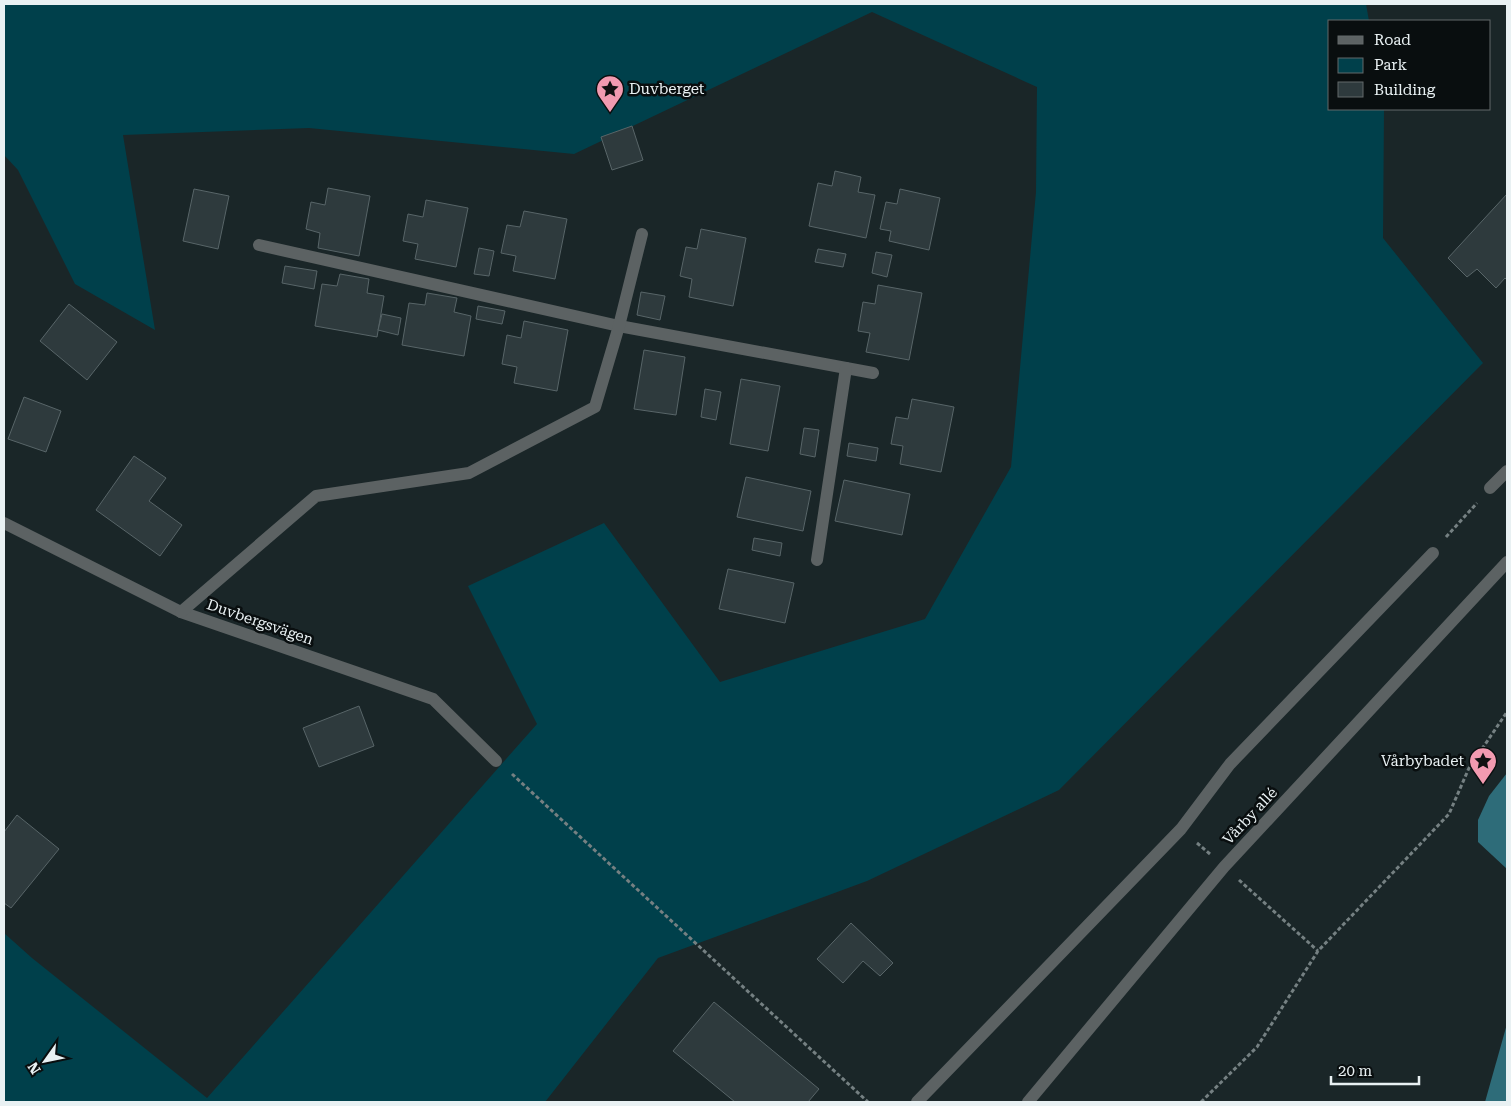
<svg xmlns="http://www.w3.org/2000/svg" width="1511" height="1106" viewBox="0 0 1511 1106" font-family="'Roboto Serif',serif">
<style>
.green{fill:#00404b}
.water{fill:#2e6c79}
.building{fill:#2e3a3d;stroke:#586568}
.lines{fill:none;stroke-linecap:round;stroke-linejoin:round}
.path{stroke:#758082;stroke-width:3;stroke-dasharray:4 2.5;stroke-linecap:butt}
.minor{stroke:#5c6263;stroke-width:12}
.labels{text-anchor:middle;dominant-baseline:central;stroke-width:5;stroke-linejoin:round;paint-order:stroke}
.poi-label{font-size:15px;fill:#e9f1f3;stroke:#090e0f;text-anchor:start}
.street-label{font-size:15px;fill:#e9f1f3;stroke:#090e0f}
</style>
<rect width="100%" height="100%" fill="#1a2628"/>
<path class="green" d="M4 4H1366L1369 21H1330V109H1384L1383 238 1483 363 1059 790 867 881 658 958 545 1102H4V933L32 958 207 1098 537 724 468 586 604 523 720 682 925 619 1011 467 1036 192 1037 87 872 12 574 154 309 128 123 135 155 330 75 284 18 170 4 155Z"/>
<g class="water">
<path d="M1507 773V869L1478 842V820L1489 796Z"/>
<path d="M1507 1024V1102H1485Z"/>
</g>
<g class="building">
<path d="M632 126 643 160 612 170 601 137Z"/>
<path d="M835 171 861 177 858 192 875 195 866 238 809 226 818 183 832 186Z"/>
<path d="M328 188 370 196 359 256 318 248 320 233 306 229 311 202 325 205Z"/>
<path d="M194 189 229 196 218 249 183 241Z"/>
<path d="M900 189 940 198 929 250 889 241 891 231 880 229 886 202 897 204Z"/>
<path d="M1507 194V280L1505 278 1496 288 1477 269 1467 277 1448 258Z"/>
<path d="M426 200 468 208 456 267 415 259 418 244 403 241 408 214 423 217Z"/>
<path d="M524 211 567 219 555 279 513 271 516 256 501 253 507 225 520 227Z"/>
<path d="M701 229 746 238 733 306 689 297 692 279 680 276 686 247 697 249Z"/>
<path d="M479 248 494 251 489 276 474 274Z"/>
<path d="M818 249 846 254 843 267 815 262Z"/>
<path d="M876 252 892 255 887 277 872 273Z"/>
<path d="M285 266 317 271 314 289 282 283Z"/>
<path d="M340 274 369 279 367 293 384 296 377 337 315 326 322 284 337 286Z"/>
<path d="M878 285 922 293 909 360 866 352 870 333 858 331 863 302 875 304Z"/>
<path d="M641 292 665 296 660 320 637 315Z"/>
<path d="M427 293 457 298 454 312 471 316 464 356 402 345 409 303 425 305Z"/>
<path d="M69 304 117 342 87 380 40 341Z"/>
<path d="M478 306 505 311 502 324 476 319Z"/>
<path d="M382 314 401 318 398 335 378 330Z"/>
<path d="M524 321 568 330 557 391 514 383 517 367 502 364 507 335 521 338Z"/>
<path d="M644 350 685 357 676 415 634 409Z"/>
<path d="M741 379 780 386 768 451 730 444Z"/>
<path d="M705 389 721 392 716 420 701 417Z"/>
<path d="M24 397 61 411 46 452 8 439Z"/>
<path d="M912 399 954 407 941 472 900 464 903 446 891 444 896 417 908 419Z"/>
<path d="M804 428 819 430 815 457 800 454Z"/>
<path d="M849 443 878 448 876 461 847 456Z"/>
<path d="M134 456 166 478 149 501 182 525 160 556 96 510Z"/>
<path d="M746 477 811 491 803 531 737 517Z"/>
<path d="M844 480 910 494 902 535 835 521Z"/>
<path d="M754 538 782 543 780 556 752 550Z"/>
<path d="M728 569 794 583 785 623 719 609Z"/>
<path d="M359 706 374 746 319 767 303 728Z"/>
<path d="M17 815 59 849 11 908 4 903V832Z"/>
<path d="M851 923 893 963 880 976 863 961 843 983 817 959Z"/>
<path d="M714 1002 819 1089 808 1102H735L673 1051Z"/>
</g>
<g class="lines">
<g class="path">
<path d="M1446 537 1477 503"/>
<path d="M512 774 868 1102"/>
<path d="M1197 843 1210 854"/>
<path d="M1239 880 1318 951"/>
<path d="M1201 1102 1257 1047 1318 951 1449 814 1469 768 1507 712"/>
</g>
<g class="minor">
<path d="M259 245 619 326 873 373"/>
<path d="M1490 488 1507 471"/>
<path d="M4 523 181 612 433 699 496 761"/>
<path d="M817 560 846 368"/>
<path d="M181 612 316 496 469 473 595 407 619 326 642 234"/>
<path d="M917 1102 1181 829 1230 764 1433 553"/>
<path d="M1028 1102 1224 867 1507 562"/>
</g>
</g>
<defs>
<g id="sight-pin" transform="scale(1.4375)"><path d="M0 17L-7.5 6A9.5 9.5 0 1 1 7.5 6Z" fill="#f29ab0" stroke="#090e0f"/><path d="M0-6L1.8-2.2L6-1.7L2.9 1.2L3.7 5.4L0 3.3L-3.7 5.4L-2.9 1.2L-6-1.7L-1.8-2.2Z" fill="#111"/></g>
</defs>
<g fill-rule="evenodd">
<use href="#sight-pin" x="610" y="89"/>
<use href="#sight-pin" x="1483" y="761"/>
</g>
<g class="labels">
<g class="poi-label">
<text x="629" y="89">Duvberget</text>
<text x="1464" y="761" text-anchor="end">Vårbybadet</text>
</g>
<g class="street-label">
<text transform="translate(260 622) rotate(19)">Duvbergsvägen</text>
<text transform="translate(1250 816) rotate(-47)">Vårby allé</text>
</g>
</g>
<rect width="1511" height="1106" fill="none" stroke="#e9f1f3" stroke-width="10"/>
<rect x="1328" y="20" width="162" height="90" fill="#090e0f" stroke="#63696a"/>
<rect x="1338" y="36" width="25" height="8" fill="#5c6263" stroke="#63696a"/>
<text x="1374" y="45" font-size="15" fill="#e9f1f3">Road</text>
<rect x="1338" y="58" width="25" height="15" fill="#00404b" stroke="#63696a"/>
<text x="1374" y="70" font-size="15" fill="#e9f1f3">Park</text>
<rect x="1338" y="82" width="25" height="15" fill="#2e3a3d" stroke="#63696a"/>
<text x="1374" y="95" font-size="15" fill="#e9f1f3">Building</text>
<g transform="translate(45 1061) rotate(237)" stroke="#090e0f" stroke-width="4" paint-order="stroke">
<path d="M0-4L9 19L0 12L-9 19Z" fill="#e9f1f3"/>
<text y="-8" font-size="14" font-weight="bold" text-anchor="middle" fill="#e9f1f3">N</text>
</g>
<path d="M1331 1076v8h88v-8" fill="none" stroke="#e9f1f3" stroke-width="2.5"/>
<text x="1338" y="1076" font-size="15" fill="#e9f1f3" stroke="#090e0f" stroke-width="4" paint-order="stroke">20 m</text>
</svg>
